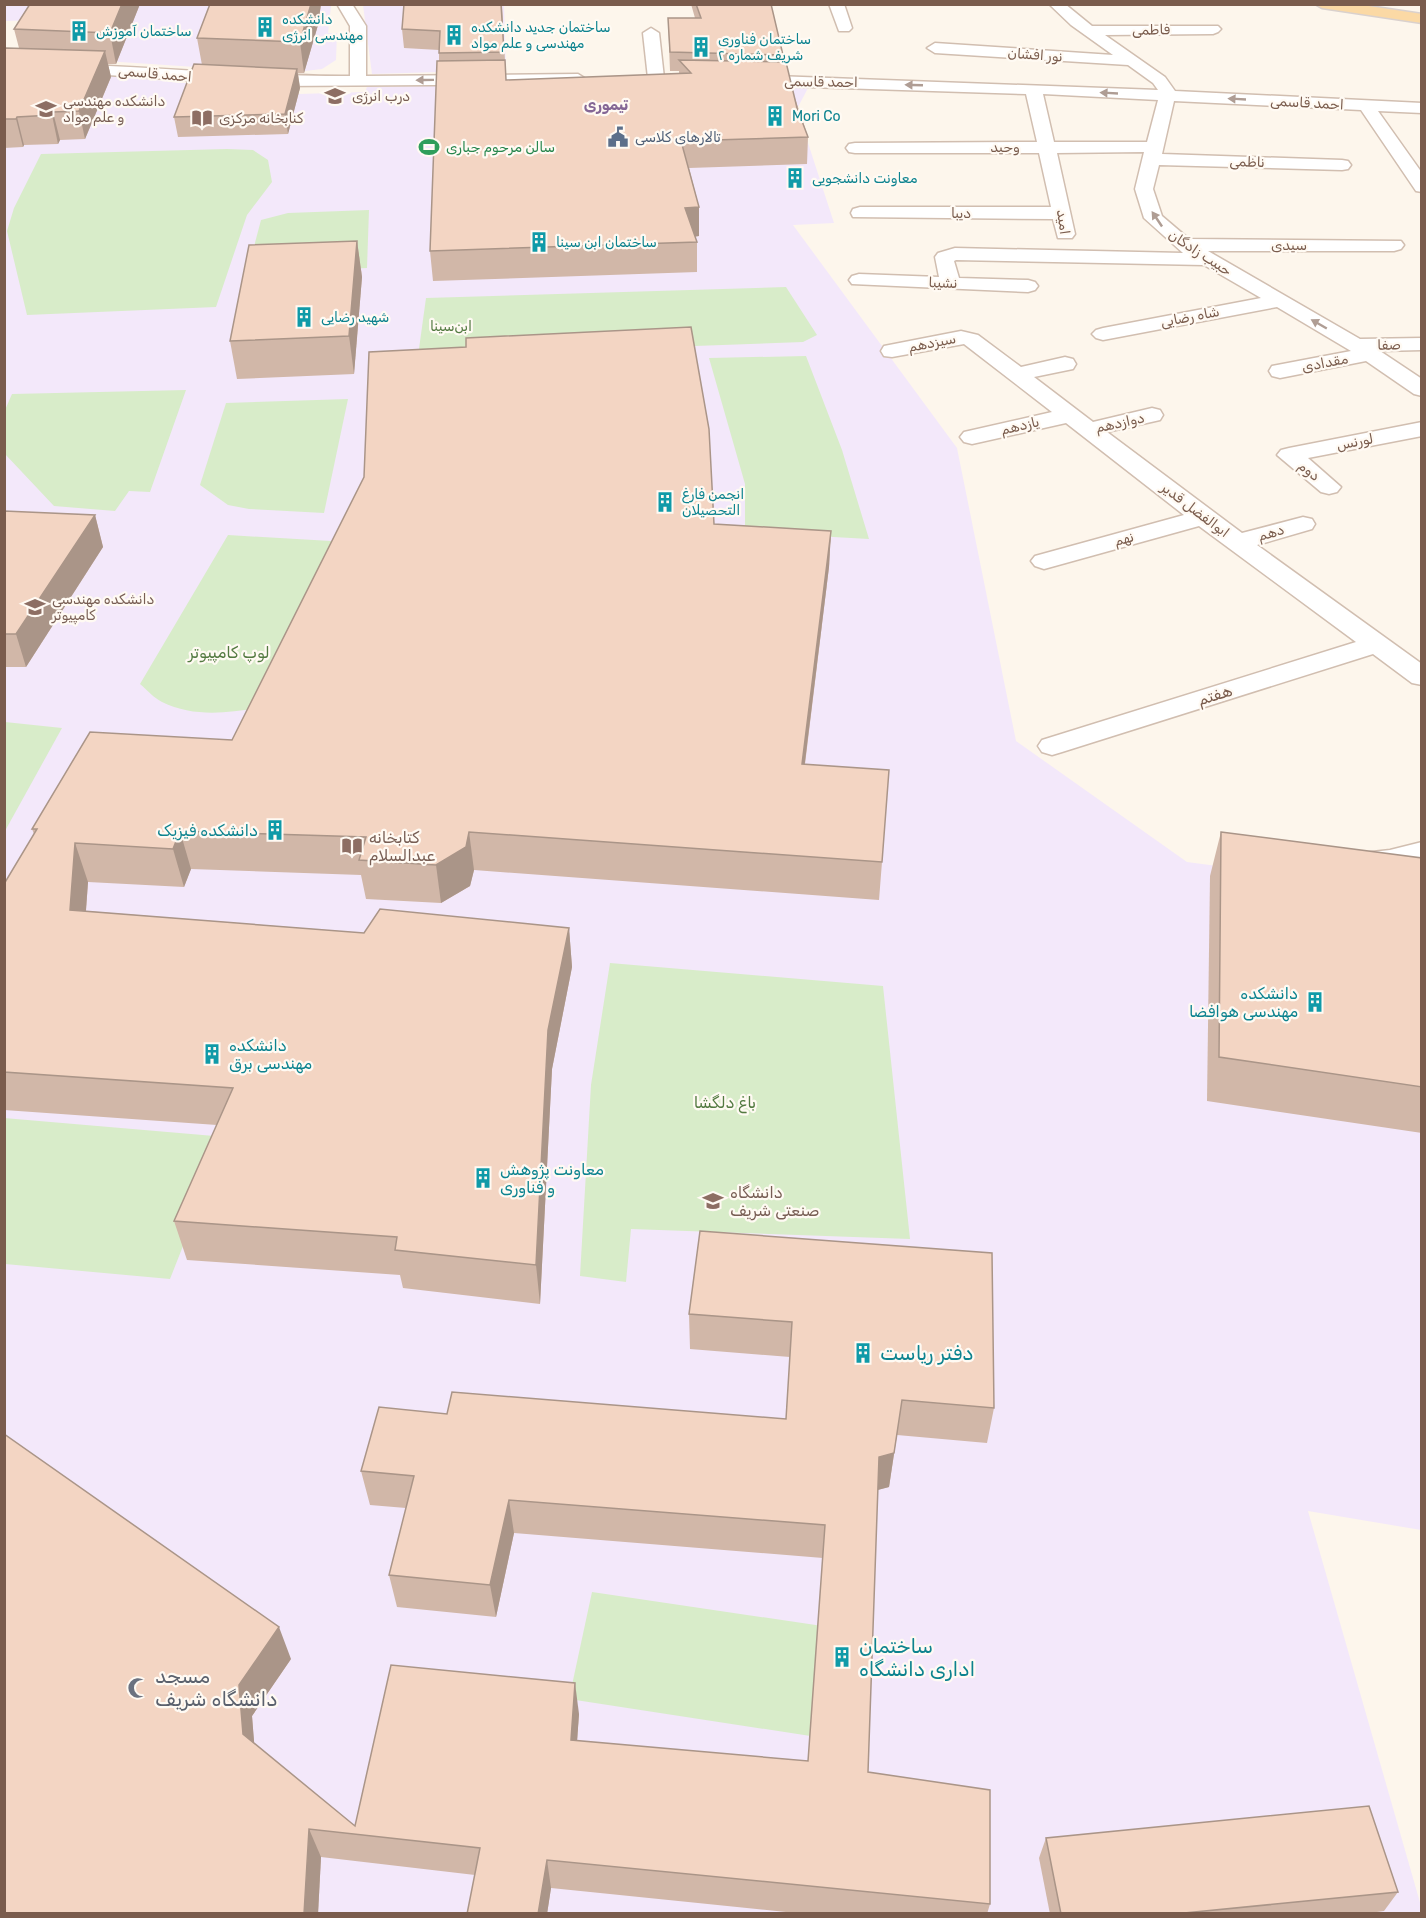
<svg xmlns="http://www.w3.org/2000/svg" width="1426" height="1918" viewBox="0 0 1426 1918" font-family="Rubik,Cairo,sans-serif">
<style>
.education{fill:#f3e8fa}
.green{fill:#d8ecc9}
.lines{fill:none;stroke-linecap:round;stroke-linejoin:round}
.minor-casing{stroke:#d1beb0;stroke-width:3}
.major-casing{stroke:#dad1cd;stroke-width:3}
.minor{fill:#fff;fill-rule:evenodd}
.major{fill:#fbd9a5;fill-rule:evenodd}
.wall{fill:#d1b7a8}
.shaded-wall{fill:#aa9588}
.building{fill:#f3d5c3;stroke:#aa9588;stroke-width:1.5}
.oneway{fill:#af9d94}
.labels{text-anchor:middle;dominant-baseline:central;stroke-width:4.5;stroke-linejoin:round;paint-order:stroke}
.far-culture-label{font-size:14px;fill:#0d838f;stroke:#fffaf3;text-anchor:start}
.far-street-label{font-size:14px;fill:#7a5c4d;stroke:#fffaf3}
.far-education-label{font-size:14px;fill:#785e54;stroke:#fffaf3;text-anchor:start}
.far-service-label{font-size:14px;fill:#4e5e75;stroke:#fffaf3;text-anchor:start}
.far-leisure-label{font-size:14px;fill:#27864d;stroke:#fffaf3;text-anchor:start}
.far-park-label{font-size:14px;fill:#537a41;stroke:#fffaf3}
.far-neighbourhood-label{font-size:15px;font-weight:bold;fill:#846695;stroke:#fffaf3}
.park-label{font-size:16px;fill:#537a41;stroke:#fffaf3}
.street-label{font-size:16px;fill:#7a5c4d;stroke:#fffaf3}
.culture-label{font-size:16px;fill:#0d838f;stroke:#fffaf3;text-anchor:end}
.education-label{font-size:16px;fill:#785e54;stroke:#fffaf3;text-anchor:start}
.near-culture-label{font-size:20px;fill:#0d838f;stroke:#fffaf3;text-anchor:start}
.near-worship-label{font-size:20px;fill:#5b616d;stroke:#fffaf3;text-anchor:start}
</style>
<rect width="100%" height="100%" fill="#fdf6ec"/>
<g class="education">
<path d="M4 5H354L331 6 328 33H337L336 60 322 69 288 73 105 61 39 20 5 21Z"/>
<path d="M363 5H504L506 70 372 74Z"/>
<path d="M5 74H92L299 94 365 92 367 87 539 84H668L808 88 797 109 834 223 793 225 957 448 1016 741 1187 862 1421 893V1530L1308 1511 1421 1906V1913L5 1914Z"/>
</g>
<g class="green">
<path d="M227 149 253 150 268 160 272 182 247 215 216 307 27 315 7 231 14 208 41 154Z"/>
<path d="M369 210 367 268 247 273 261 220 288 213Z"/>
<path d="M786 287 817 335 803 342 418 356 426 298Z"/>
<path d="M806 356 842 450 869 539 745 532V484L709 358Z"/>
<path d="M186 390 150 492 129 491 115 511 54 506 5 454V410L12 394Z"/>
<path d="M348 399 324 513 249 509 228 505 200 485 226 403Z"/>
<path d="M228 535 348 542 270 706C235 712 196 719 162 702 154 698 147 690 140 684Z"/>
<path d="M5 722 62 728 5 831 4 722Z"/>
<path d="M610 963 883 986 910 1239 631 1229 626 1282 580 1276 591 1085Z"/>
<path d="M4 1118 226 1137 170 1279 5 1264Z"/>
<path d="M592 1592 829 1627 817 1737 569 1699Z"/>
</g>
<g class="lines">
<g class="minor-casing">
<g id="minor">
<path d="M337 4H352L366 26V76L578 74 586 79 578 84 277 86 77 73 4 72V62C120 64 235 76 350 76V26Z"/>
<path d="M829 4H844L852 28 849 31H839Z"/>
<path d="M1049 4H1065L1092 26H1218L1221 29 1218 32 1213 34 1105 35 1165 77 1175 91 1422 103V113L1378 111 1422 173V192L1416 191 1361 110 1174 101 1162 154 1342 160 1348 161 1351 165 1348 169 1342 170 1159 165 1153 189 1162 216 1189 239 1401 241 1404 245 1401 249 1394 251H1208L1360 339 1422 338V350L1380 351 1422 379V396L1414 394 1366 361 1280 378 1272 376 1269 371 1272 366 1351 351 1277 307 1103 340 1096 338 1092 334 1096 330 1103 328 1261 298 1204 265 956 260 954 261 959 278 1028 280 1035 282 1038 286 1035 290 1028 292 852 284 849 280 852 276 859 274 939 277 935 257 938 253 955 248 1183 253 1144 218 1135 189 1144 152 1057 153 1075 234 1072 238H1058L1053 219 853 217 851 213 853 209 860 207H1051L1039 153H855L849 152 846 148 849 144 855 143 1037 142 1026 94 747 85 739 80 747 75 1158 90 1153 83 1128 65 935 53 927 48 935 43 1113 55 1071 25ZM1043 94 1158 100 1147 142H1054Z"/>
<path d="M651 28 659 33 664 78 656 83 648 78 643 33Z"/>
<path d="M961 331 978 335 1021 367 1065 357 1073 359 1076 364 1073 369 1034 377 1093 422 1152 408 1160 410 1163 415 1160 420 1107 432 1242 533 1303 517 1312 519 1315 524 1312 529 1257 545 1422 664V685L1412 683 1373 654 1062 752 1052 755 1042 752 1038 746 1042 740 1356 642 1199 526 1044 569 1035 566 1031 561 1035 556 1184 515 1066 423 972 444 964 442 960 437 964 432 1052 412 964 344 892 357 884 356 881 351 884 346Z"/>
<path d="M1422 422V436L1308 458 1341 487 1337 492 1329 494 1321 492 1277 455 1281 450 1289 448Z"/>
<path d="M1422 842V862C1399 868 1377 874 1354 868L1349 861 1354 854 1390 850Z"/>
</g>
</g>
<g class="major-casing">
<path id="major" d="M1315 4H1355L1422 14V23L1322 8Z"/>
</g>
<use href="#minor" class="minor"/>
<use href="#major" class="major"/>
</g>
<g class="wall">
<path d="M30 4H140L116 64H108L111 77 85 139 60 140 58 144 24 145 23 147 4 148V50L19 48 14 29Z"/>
<path d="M210 4H321L318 25 304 73H298L300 88 288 134 178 137 174 117 202 65 197 38Z"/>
<path d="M502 4 506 80 679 74V71H670L668 18H695L691 4H771L783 55V62L808 137 807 164 689 168 699 207V236L695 237 697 242V272L433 281 430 251 439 61V50L404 48 402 29Z"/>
<path d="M357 241 362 277 354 374 237 379 230 341Z"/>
<path d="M4 511 95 515 103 547 26 667H4Z"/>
<path d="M714 524 831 531 829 567 805 764 882 862 879 900 474 870 470 886 441 903 366 899 361 875 191 869 184 887 88 882 86 911 364 933 569 928 572 967 552 1069 540 1304 403 1288 400 1275 187 1260 174 1221 217 1125 4 1110V884L34 834 32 829Z"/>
<path d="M1221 832 1422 858V1133L1207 1101 1210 876Z"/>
<path d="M700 1231 994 1408 987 1443 897 1435 889 1487 877 1490 868 1772 990 1904 987 1914H805L551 1888 547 1914H467L475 1875 321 1857 318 1914H4L291 1659 252 1716 254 1744 355 1826 579 1714 577 1741 808 1761 823 1558 514 1533 496 1617 397 1607 389 1575 406 1508 370 1505 361 1471 447 1414 786 1419 790 1357 690 1349 689 1314Z"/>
<path d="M1046 1838 1398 1892 1384 1911 1363 1914H1050L1039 1858Z"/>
</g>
<g class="shaded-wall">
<path d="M122 4H140L116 64 110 33Z"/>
<path d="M311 4H321L318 25 304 73 300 42Z"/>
<path d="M105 51 111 77 85 139 79 111Z"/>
<path d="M297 69 300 88 288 134 285 114Z"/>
<path d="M53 112 60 140 58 144 52 115Z"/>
<path d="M17 117 24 145 23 147 16 119Z"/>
<path d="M699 207V236L686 237 685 208Z"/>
<path d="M357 241 362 277 354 374 349 336Z"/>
<path d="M95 515 103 547 26 667 16 634Z"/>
<path d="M831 531 829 567 800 802 802 764Z"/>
<path d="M180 831 191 869 184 887 173 849Z"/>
<path d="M469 832 474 870 470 886 441 903 436 865Z"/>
<path d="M75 843 88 882 83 949 70 910Z"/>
<path d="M569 928 572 967 552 1069 540 1304 536 1265 548 1030Z"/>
<path d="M902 1400 889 1487 874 1491 879 1457Z"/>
<path d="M509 1500 514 1533 496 1617 490 1585Z"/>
<path d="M279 1627 291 1659 252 1716 256 1765 243 1734 239 1685Z"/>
<path d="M575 1683 579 1714 575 1770 571 1740Z"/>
<path d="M309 1829 321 1857 318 1914H304Z"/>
<path d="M547 1860 551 1888 547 1914H538Z"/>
</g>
<g class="building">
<path d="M30 4H122L110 33 14 29Z"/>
<path d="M210 4H311L300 42 197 38Z"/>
<path d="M404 4H501L504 52 439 53 440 31 402 29Z"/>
<path d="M696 4H771L783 55 670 52 668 18H701Z"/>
<path d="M6 48 105 51 79 111 53 112 52 115 17 117 16 119H4V50Z"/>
<path d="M505 60 506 80 691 73 679 60 786 62 797 108 808 137 681 141 699 207 685 208 697 242 430 251 437 61Z"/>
<path d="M194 64 297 69 285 114 174 117Z"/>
<path d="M357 241 349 336 230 341 249 245Z"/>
<path d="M691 327 709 429 714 524 831 531 802 764 889 770 882 862 469 832 466 847 436 865 359 860 366 837 180 831 173 849 75 843 70 910 364 933 380 909 569 928 548 1030 536 1265 395 1250 397 1237 174 1221 233 1088 4 1072V884L37 829H32L90 732 232 740 364 477 369 352 466 347V338Z"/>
<path d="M4 511 95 515 16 634H4Z"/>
<path d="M1221 832 1422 858V1087L1219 1057Z"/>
<path d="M700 1231 992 1253 994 1408 902 1400 894 1453 879 1457 868 1772 990 1790V1904L547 1860 538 1914H467L480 1848 309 1829 304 1914H4V1434L279 1627 239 1685 243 1734 355 1826 391 1665 575 1683 571 1740 808 1761 825 1525 509 1500 490 1585 389 1575 414 1476 361 1471 379 1407 447 1414 452 1392 786 1419 792 1322 689 1314Z"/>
<path d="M1369 1806 1398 1892 1174 1914H1061L1046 1838Z"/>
</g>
<defs><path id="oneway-solid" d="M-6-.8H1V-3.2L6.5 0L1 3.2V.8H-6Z" transform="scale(1.5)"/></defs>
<g class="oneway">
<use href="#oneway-solid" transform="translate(425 80) rotate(179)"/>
<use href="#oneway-solid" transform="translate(914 85) rotate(-178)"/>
<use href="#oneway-solid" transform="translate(1109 93) rotate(-177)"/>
<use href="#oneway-solid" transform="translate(1237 99) rotate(-177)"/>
<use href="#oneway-solid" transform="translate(1157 219) rotate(-124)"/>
<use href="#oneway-solid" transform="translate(1319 324) rotate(-150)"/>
</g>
<defs>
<g id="building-bare" transform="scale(1.62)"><path d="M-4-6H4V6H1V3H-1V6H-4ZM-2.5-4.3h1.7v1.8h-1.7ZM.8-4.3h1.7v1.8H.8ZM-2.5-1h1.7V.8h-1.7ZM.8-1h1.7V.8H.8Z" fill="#0f9aa8" stroke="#fffaf3" stroke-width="2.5" paint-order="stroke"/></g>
<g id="university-bare" transform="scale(1.62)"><path d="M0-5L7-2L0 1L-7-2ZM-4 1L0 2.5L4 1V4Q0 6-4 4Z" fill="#8d6e63" stroke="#fffaf3" stroke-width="2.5" paint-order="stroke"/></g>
<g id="library-bare" transform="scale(1.62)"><path d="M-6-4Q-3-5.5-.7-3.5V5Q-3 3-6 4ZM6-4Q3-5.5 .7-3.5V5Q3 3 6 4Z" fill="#8d6e63" stroke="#fffaf3" stroke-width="2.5" paint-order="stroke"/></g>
<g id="civic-bare" transform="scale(1.62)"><path d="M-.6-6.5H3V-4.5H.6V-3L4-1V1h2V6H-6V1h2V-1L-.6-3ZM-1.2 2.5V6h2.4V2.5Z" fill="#5c6f8a" stroke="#fffaf3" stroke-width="2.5" paint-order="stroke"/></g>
<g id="stadium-bare" transform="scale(1.62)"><path d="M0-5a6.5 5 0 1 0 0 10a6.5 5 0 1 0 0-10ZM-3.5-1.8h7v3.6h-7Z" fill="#2e9e5b" stroke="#fffaf3" stroke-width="2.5" paint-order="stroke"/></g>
<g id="mosque-bare" transform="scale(1.62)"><path d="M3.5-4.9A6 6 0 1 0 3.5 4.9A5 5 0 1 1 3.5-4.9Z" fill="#6b7280" stroke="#fffaf3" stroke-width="2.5" paint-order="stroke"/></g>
</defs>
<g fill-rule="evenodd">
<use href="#building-bare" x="265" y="27"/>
<use href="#building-bare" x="79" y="31"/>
<use href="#building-bare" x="454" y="35"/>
<use href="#building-bare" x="701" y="47"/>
<use href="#university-bare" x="335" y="96"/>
<use href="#university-bare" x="46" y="109"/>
<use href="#building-bare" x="775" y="116"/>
<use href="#library-bare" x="202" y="118"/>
<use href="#civic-bare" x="618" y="137"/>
<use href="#stadium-bare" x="429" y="147"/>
<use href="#building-bare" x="795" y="178"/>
<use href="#building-bare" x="539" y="242"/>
<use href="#building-bare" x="304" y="317"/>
<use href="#building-bare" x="665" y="502"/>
<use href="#university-bare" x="35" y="607"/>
<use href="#building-bare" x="275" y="830"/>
<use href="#library-bare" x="352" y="846"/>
<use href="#building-bare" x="1315" y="1002"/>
<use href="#building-bare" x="212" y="1054"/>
<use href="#building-bare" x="483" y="1178"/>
<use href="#university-bare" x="713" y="1201"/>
<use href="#building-bare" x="863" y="1353"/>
<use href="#building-bare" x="842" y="1657"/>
<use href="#mosque-bare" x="138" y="1688"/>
</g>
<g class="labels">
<g class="far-culture-label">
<text x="282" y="19">دانشکده<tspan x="282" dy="16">مهندسی انرژی</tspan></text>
<text x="471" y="27">ساختمان جدید دانشکده<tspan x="471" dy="16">مهندسی و علم مواد</tspan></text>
<text x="96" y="31">ساختمان آموزش</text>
<text x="718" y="39">ساختمان فناوری<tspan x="718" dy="16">شریف شماره ۲</tspan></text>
<text x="792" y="116">Mori Co</text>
<text x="812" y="178">معاونت دانشجویی</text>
<text x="556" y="242">ساختمان ابن سینا</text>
<text x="321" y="317">شهید رضایی</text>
<text x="682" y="494">انجمن فارغ<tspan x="682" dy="16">التحصیلان</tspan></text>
</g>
<g class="far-street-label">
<text transform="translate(1151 30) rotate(-1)">فاطمی</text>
<text transform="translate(1035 55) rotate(4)">نور افشان</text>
<text transform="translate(155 74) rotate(5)">احمد قاسمی</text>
<text transform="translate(821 82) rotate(1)">احمد قاسمی</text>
<text transform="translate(1307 103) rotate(3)">احمد قاسمی</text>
<text x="1005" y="147">وحید</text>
<text transform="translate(1247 162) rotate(2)">ناظمی</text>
<text x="961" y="213">دیبا</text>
<text transform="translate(1063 222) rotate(82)">امید</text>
<text x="1289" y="245">سیدی</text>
<text transform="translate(1200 253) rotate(33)">حبیب زادگان</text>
<text transform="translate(943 283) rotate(2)">نشیبا</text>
<text transform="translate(1190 317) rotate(-11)">شاه رضایی</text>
<text transform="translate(932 343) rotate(-11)">سیزدهم</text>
<text transform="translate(1389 345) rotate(-1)">صفا</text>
<text transform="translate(1325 363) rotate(-11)">مقدادی</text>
<text transform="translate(1120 423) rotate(-12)">دوازدهم</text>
<text transform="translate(1020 426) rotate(-13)">یازدهم</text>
<text transform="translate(1355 442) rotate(-11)">لورنس</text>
<text transform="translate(1309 471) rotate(38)">دوم</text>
<text transform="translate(1195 510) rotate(37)">ابوالفضل قدیر</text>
<text transform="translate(1271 533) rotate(-16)">دهم</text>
<text transform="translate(1124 539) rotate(-15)">نهم</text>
</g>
<g class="far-education-label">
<text x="352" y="96">درب انرژی</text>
<text x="63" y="101">دانشکده مهندسی<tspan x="63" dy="16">و علم مواد</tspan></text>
<text x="219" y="118">کنابخانه مرکزی</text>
<text x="52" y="599">دانشکده مهندسی<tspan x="52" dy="16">کامپیوتر</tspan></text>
</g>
<g class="far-service-label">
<text x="635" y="137">تالارهای کلاسی</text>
</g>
<g class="far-leisure-label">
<text x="446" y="147">سالن مرحوم جباری</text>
</g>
<g class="far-park-label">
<text x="451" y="326">ابن‌سینا</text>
</g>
<g class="far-neighbourhood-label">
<text x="606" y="105">تیموری</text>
</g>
<g class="park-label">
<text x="229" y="652">لوپ کامپیوتر</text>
<text x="725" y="1102">باغ دلگشا</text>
</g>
<g class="street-label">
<text transform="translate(1215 695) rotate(-17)">هفتم</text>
</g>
<g class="culture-label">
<text x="258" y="830">دانشکده فیزیک</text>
<text x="1298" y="993">دانشکده<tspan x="1298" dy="18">مهندسی هوافضا</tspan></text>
<text x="229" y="1045" text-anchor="start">دانشکده<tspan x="229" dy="18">مهندسی برق</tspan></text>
<text x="500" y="1169" text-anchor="start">معاونت پژوهش<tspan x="500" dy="18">و فناوری</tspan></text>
</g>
<g class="education-label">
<text x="369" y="837">کتابخانه<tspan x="369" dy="18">عبدالسلام</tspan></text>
<text x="730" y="1192">دانشگاه<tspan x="730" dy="18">صنعتی شریف</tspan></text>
</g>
<g class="near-culture-label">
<text x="880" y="1353">دفتر ریاست</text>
<text x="859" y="1646">ساختمان<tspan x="859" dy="23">اداری دانشگاه</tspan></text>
</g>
<g class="near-worship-label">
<text x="155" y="1676">مسجد<tspan x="155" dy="23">دانشگاه شریف</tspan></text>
</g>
</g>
<rect width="1426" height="1918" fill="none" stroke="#7a5c4d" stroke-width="12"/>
</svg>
